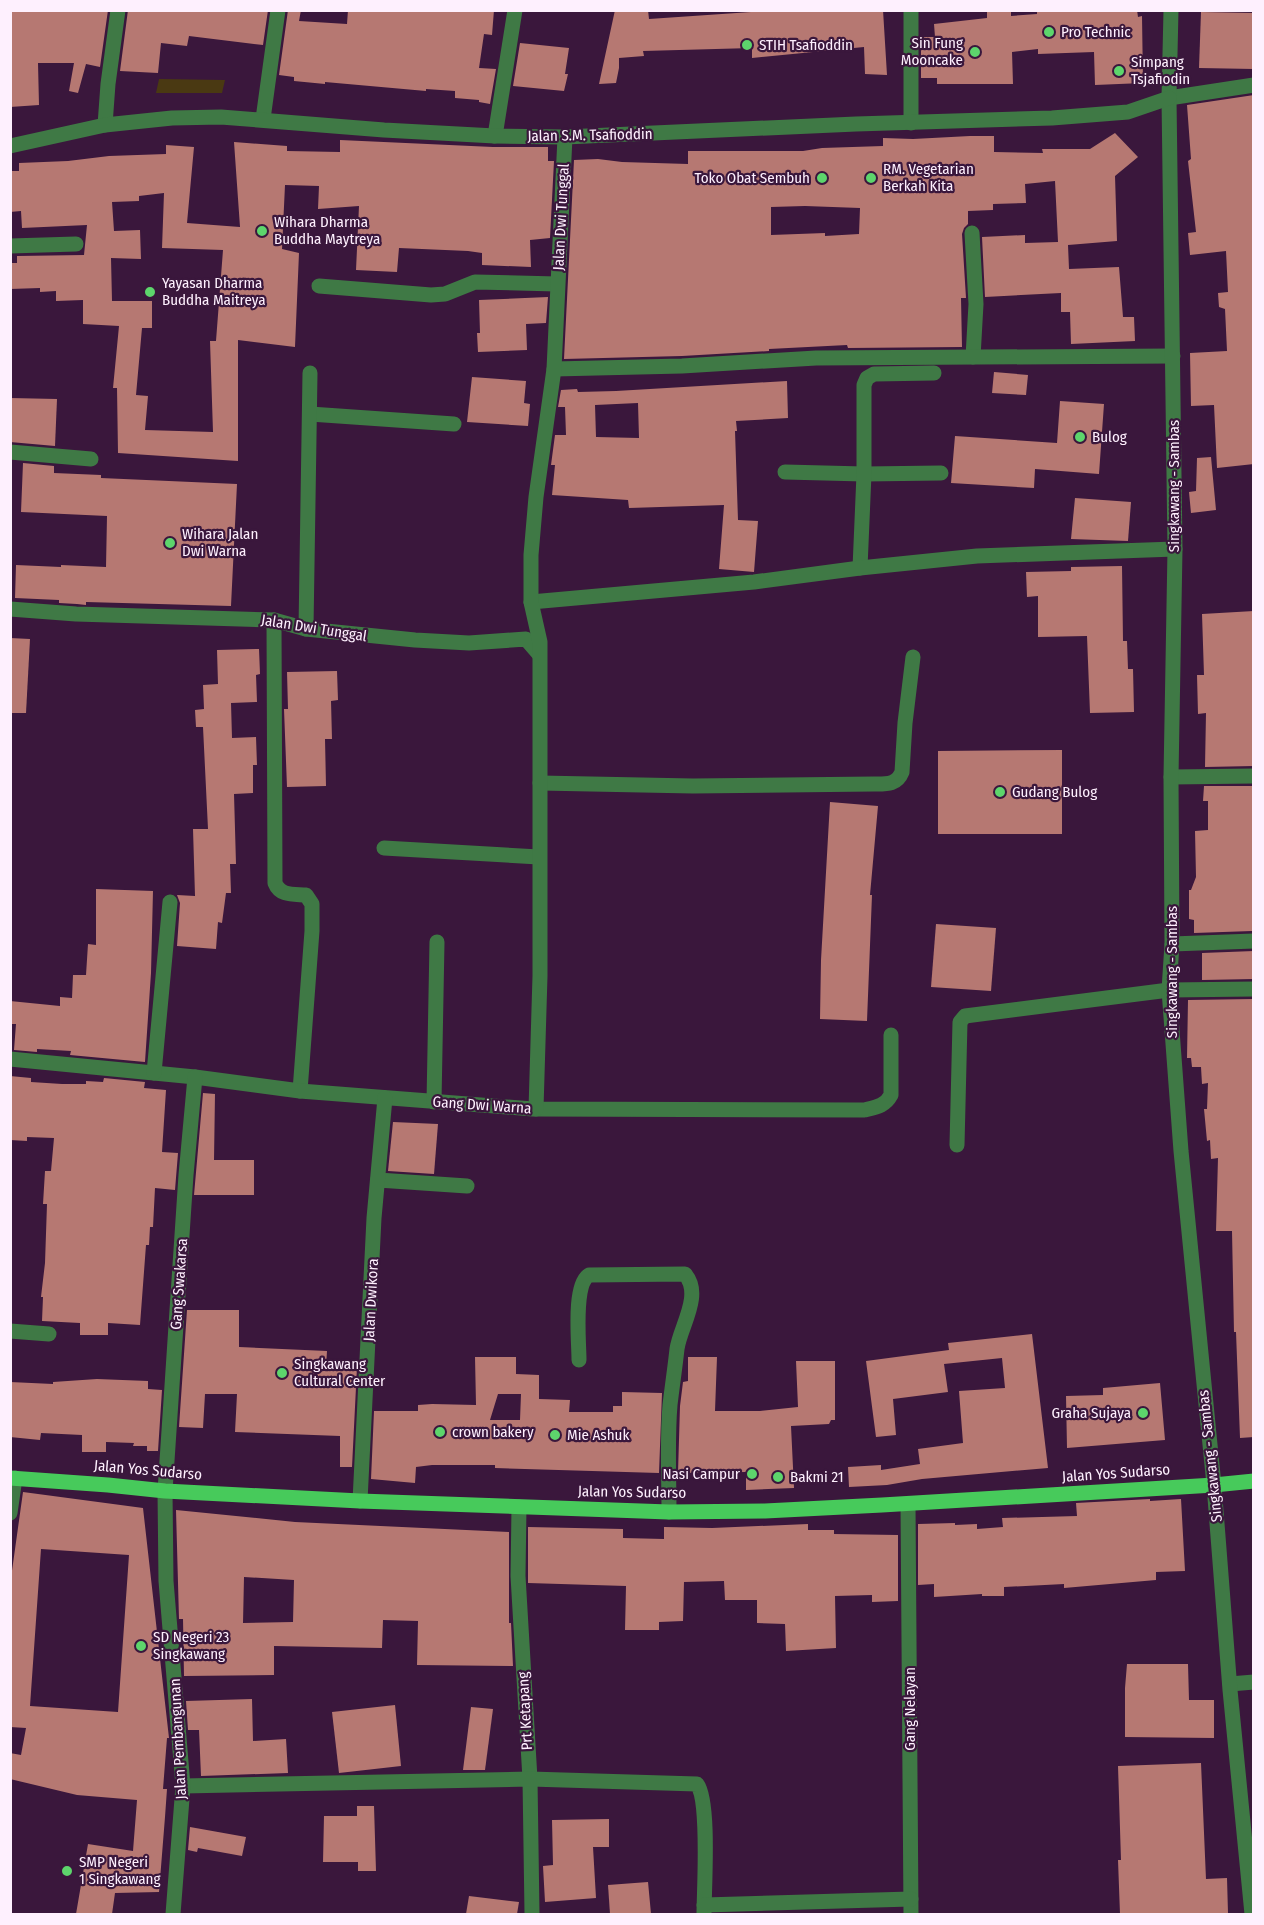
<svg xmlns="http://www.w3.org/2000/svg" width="1264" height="1925" viewBox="0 0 1264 1925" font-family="'Fira Sans Condensed',sans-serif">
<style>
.green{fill:#4a3912}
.building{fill:#b67872;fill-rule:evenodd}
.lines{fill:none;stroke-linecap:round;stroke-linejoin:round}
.minor{stroke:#3f7945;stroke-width:15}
.tertiary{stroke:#3f7945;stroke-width:15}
.primary{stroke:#47ca5b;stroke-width:15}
.poi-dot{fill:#5dd56c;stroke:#3a173c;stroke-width:2}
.labels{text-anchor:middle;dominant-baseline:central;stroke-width:4.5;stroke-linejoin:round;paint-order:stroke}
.poi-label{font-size:15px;fill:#fef0fe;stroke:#3a173c;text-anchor:start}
.street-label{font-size:15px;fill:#fef0fe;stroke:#3a173c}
</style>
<rect width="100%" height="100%" fill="#3a173c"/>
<path class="green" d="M159 79 225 80 222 93H156Z"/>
<g class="building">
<path d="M10 10H108L100 67 86 64 78 93 69 91 74 63H38L39 105 10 107Z"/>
<path d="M128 10H268L263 45 189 36 187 46 161 43 158 73 120 71Z"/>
<path d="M288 10H301L299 21 347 24 348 10H494L492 35 484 34 479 68 496 69 490 104 479 102V100L455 98V91L426 89V91L325 82V84L294 81V77L279 75Z"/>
<path d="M615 10H648L649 19 751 12V10H883L887 75 865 74 864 47 752 58V48L643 51 644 56 619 58V68L616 83 599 84Z"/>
<path d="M987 10H1011V16L1037 14V10H1137L1138 17 1142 16 1143 83 1095 85 1094 52 1038 54V49L1012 52 1013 84H937V78H921V37H935L934 24 987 18Z"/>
<path d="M1201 12 1254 13V69L1199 68Z"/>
<path d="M520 43 569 48 565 74H568L564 91 513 86Z"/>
<path d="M1254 95V464L1217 468 1214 405 1191 406 1190 353 1227 351 1225 309 1219 307 1218 293 1228 292 1226 251 1190 255 1188 233 1196 232 1188 161 1191 159 1187 105Z"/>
<path d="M1115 133 1138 157 1115 176 1117 241 1068 245 1069 269 1119 267 1123 317H1134L1135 341 1071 344 1070 312H1061V293L985 297 982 237 1025 235V243L1058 242 1055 181 1025 184 1026 203 993 204V210L968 211V224L964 228 962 234 966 298H961L962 347 848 348 847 345 769 349V351L682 356 564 359 574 160 598 159 622 162 688 164V151H803L822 148 883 146V138L913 139 970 136H994V152L1043 153 1042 149H1090ZM805 206 860 208 859 234 825 236V233L771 235V207Z"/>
<path d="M340 140 493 147H548V161H554L550 238 530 240 531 267 482 265V253L468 251 399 248 397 272 356 270 359 206 318 209 319 186 285 185 282 249 299 253 295 347 238 340V461L118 453 117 388H113L119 326 83 324V300L56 301V291L40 292V288L10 289V263H17V256L84 255 87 225 22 228 21 211 10 212V171H19V163L68 161 109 156 166 154V145L194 147 187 223 240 227 234 142 287 146V151L340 152ZM164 193 162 248 223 250 216 341H210L213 432 145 430 148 396 136 395 142 328H152V301H112L111 258 141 259 140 230 114 231 112 202 139 201V196Z"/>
<path d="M548 297 546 323 526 324 527 350 478 352 477 333H480L479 300Z"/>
<path d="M994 372 1028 375 1026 395 992 393Z"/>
<path d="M472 377 526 381 524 403 530 404 528 426 467 422Z"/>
<path d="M787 381 788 418 736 421 737 431H735L738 520 758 521 754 572 719 569 724 505 629 508 628 500 552 495 555 465H551L555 435H566L565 407H558L561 390 577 389 578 392 616 391ZM638 403 639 438 596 437 595 405Z"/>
<path d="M10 398 57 399 55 446 10 442Z"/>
<path d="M1060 401 1104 404 1099 474 1035 469 1034 488 951 483 955 436 1057 443Z"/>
<path d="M1211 457 1216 510 1191 513 1189 492 1196 491 1197 458Z"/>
<path d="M23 463 54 466V473L101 475V478L237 484 231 606 86 602V605L77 604 59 603V600L15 598 16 565 61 567V565L106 567 107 516 21 512Z"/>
<path d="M1075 498 1131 502 1128 541 1071 539Z"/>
<path d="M1122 566 1123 641H1127L1128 669H1133L1134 712 1090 713 1087 636 1038 637V596L1027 597 1026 572 1071 571V567Z"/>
<path d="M1254 611V766L1205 767 1206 713 1198 714 1197 675H1204L1202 614Z"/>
<path d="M10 638 30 639 26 713H10Z"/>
<path d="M259 649 260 674 256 675 257 702 231 703 232 738 256 737 257 765H253V793L234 794 236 864H230L231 893H226L222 923 218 922 216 949 177 946 180 903 177 895 195 896 193 829H208L203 727H196L195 710 204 709 203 685 218 684 217 650Z"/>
<path d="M337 671 338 700 331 701 332 739H325L326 786 287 787 284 709H288L287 672Z"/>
<path d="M1062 750V834H938V751Z"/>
<path d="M1204 786H1254L1252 931 1194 933V920L1189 919V890H1191L1196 877 1195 831 1208 830V801H1203Z"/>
<path d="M830 802 878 806 870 895H872L867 1021 820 1019 821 960Z"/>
<path d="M96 889 153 891 151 973 145 1062 70 1055 71 1051 37 1049V1052L14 1050 16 1024H10V1001L60 1006V997L72 998 73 975H86L88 944 96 945Z"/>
<path d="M936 924 996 928 991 991 931 987Z"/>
<path d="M1254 951V979L1202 980V953Z"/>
<path d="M1254 999V1437L1240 1438 1236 1332H1234L1232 1231H1216L1218 1158 1211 1159 1210 1140 1207 1141 1204 1109H1207L1208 1083 1202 1084 1201 1067H1192L1191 1058H1187L1188 1000Z"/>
<path d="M10 1076 31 1078V1082L62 1084H86V1081L103 1082 104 1078 145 1082 144 1088 166 1090 162 1152 178 1153 175 1190 155 1188 153 1227H150L149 1245H146L140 1325 108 1323V1335H80V1323L42 1321 43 1297H41L45 1263 47 1204H43L45 1171H51L54 1138 27 1137V1141L10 1140Z"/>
<path d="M203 1093 215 1094 214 1160H254V1195H194Z"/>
<path d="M393 1122 438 1124 434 1174 388 1171Z"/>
<path d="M187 1310H239V1347L327 1351 326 1367H357L352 1467H340V1436L235 1432 237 1394H205L203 1428 179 1427Z"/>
<path d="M1032 1334 1048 1468 922 1479 887 1485 849 1487 848 1467 881 1465V1470L920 1464 918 1449 963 1443 959 1391 1005 1388 1002 1358 944 1364 948 1392 893 1399 896 1435 876 1437 866 1361 949 1350 948 1343Z"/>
<path d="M475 1357H516V1374L539 1375V1399L570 1400 569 1412H613V1406H622V1392L662 1393 659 1473 495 1468V1465H432L416 1467 415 1483 371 1479 374 1411H418V1405L432 1404 476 1405ZM498 1394H521L520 1420H490Z"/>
<path d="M688 1357H717L715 1411H760L798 1407 796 1361H835V1420H831L829 1424 791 1426 794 1488 746 1490V1472L678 1473 680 1406 683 1382 688 1381Z"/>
<path d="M97 1379 148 1381V1389L162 1390 158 1451H147V1446H133L134 1443 106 1442V1452H82V1435L41 1433 40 1440 10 1437V1382L53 1384V1382Z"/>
<path d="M1160 1383 1165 1440 1067 1448 1066 1396 1103 1395V1388Z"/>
<path d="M23 1492 143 1508 169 1738H167L163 1789H167L165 1817 159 1892 115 1893 112 1914H76L88 1844 133 1851 137 1800 77 1795 10 1779V1753L21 1755 26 1728 10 1727V1585ZM41 1549 129 1555 118 1712 30 1706Z"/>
<path d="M1150 1499V1501L1181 1499 1185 1571 1156 1572V1580L1064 1588V1584L1004 1587V1596H982V1594L934 1597V1584L918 1585V1524L955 1523V1525L977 1524V1529L1003 1527 1002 1518 1077 1516 1076 1503Z"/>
<path d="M176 1510 295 1522 509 1532V1623H511L513 1666 417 1665 418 1621 383 1620 382 1648 274 1646V1675L184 1676 183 1619H179ZM244 1577 294 1580 293 1622 243 1623Z"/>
<path d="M808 1524V1530H834V1534L898 1535V1601L872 1602V1595L835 1596 836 1648 786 1651 785 1624 757 1623V1600H725L724 1581 684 1582 683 1621 659 1622V1630H625L626 1586 528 1583V1527L623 1529V1538L664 1539V1527L712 1528Z"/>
<path d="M1127 1664H1188L1189 1700H1214V1738L1125 1737V1688Z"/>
<path d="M252 1699 253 1741 286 1739 288 1773 201 1776 199 1730H188L186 1701Z"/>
<path d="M395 1705 401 1766 339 1773 332 1712Z"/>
<path d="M471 1707 493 1709 485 1770H463Z"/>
<path d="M1201 1763 1206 1879 1227 1878 1228 1913 1120 1914 1118 1860H1121L1118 1766Z"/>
<path d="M357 1806H374L376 1871H358V1862H323L324 1816H357Z"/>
<path d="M609 1819V1847H593L596 1898 545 1902 543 1866 553 1865 552 1820Z"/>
<path d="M190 1827 246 1837 242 1856 198 1848 197 1852 188 1850Z"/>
<path d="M648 1882 651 1914H610L608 1885Z"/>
<path d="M469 1896 519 1902 517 1914H466Z"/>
</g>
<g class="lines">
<g class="minor">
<path d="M1169 98 1254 85"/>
<path d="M263 119 278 10"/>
<path d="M911 123V10"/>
<path d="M105 125 108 84 118 10"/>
<path d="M495 136 515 10"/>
<path d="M972 233 976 304 973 357"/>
<path d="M10 246 76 244"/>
<path d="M319 286 431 295 445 294 475 282 557 284"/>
<path d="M554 369 682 366 816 358 1173 356"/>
<path d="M310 414 454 424"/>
<path d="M10 452 91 459"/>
<path d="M785 472 864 474 941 473"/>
<path d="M860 568 864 474V385L867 378 874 374 934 373"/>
<path d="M531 602 754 582 860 568 977 556 1175 549"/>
<path d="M10 609 76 614 274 620 306 629 415 640 469 643 526 639 539 654"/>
<path d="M274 620 275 883C280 896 293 894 306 895L312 904V931L300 1091"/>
<path d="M306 629 310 373"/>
<path d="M1171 777 1254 776"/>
<path d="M540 783 693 786 874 784C886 784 897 785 902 772L905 723 913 657"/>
<path d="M384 848 539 857"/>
<path d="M1172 944 1254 941"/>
<path d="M10 1059 195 1077 300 1091 533 1109 864 1110C877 1107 885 1106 891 1095V1035"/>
<path d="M154 1073 170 902"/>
<path d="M434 1102 437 942"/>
<path d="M536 1109 540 976V642L531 602V555L536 497 554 369 565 137"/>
<path d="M957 1145 960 1022 965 1016 1169 990 1254 989"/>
<path d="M378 1180 467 1186"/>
<path d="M10 1331 49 1334"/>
<path d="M579 1360C579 1341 573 1285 589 1275L685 1274C703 1295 680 1327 677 1349 675 1368 672 1387 670 1405 667 1440 669 1477 669 1512"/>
<path d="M360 1501 374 1218 385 1098"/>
<path d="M908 1504 911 1914"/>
<path d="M519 1507 518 1576 530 1779 532 1914"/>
<path d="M10 1513 15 1478"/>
<path d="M1230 1684 1254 1682"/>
<path d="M183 1786 530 1779 697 1784C710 1801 704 1889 704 1914"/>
<path d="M704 1905 911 1899"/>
<path d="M173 1914 183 1786 166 1581 165 1491 186 1175 195 1077"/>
</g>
<g class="tertiary">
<path d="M1171 10 1169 98 1175 549 1171 777 1172 944 1169 990 1181 1151 1214 1485 1230 1690 1252 1914"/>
<path d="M10 146 105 125 172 118 221 117 384 130 495 136 565 137 856 124 1052 118 1128 112 1169 98"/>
</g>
<path class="primary" d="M10 1478 108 1485 165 1491 360 1501 669 1512 765 1511 882 1505 1214 1485 1254 1481"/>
</g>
<g class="poi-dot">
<circle cx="1049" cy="32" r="6"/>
<circle cx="747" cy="45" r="6"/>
<circle cx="975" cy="52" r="6"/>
<circle cx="1119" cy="71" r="6"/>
<circle cx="822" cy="178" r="6"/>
<circle cx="871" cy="178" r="6"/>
<circle cx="262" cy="231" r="6"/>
<circle cx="150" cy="292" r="6"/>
<circle cx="1080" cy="437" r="6"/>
<circle cx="170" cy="543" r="6"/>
<circle cx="1000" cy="792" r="6"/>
<circle cx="282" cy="1373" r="6"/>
<circle cx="1143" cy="1413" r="6"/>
<circle cx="440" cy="1432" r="6"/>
<circle cx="555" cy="1435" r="6"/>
<circle cx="752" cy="1474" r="6"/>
<circle cx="778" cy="1477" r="6"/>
<circle cx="141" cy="1646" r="6"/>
<circle cx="67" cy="1871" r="6"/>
</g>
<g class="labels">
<g class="poi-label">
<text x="1061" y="32">Pro Technic</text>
<text x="963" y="43" text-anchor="end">Sin Fung<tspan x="963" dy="17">Mooncake</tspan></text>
<text x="759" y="45">STIH Tsafioddin</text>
<text x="1131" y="62">Simpang<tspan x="1131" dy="17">Tsjafiodin</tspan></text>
<text x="883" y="169">RM. Vegetarian<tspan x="883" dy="17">Berkah Kita</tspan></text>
<text x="810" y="178" text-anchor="end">Toko Obat Sembuh</text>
<text x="274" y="222">Wihara Dharma<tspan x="274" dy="17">Buddha Maytreya</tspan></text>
<text x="162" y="283">Yayasan Dharma<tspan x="162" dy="17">Buddha Maitreya</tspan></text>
<text x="1092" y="437">Bulog</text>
<text x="182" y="534">Wihara Jalan<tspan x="182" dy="17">Dwi Warna</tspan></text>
<text x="1012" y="792">Gudang Bulog</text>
<text x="294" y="1364">Singkawang<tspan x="294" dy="17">Cultural Center</tspan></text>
<text x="1131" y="1413" text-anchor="end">Graha Sujaya</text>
<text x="452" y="1432">crown bakery</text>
<text x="567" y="1435">Mie Ashuk</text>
<text x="740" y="1474" text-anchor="end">Nasi Campur</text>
<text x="790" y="1477">Bakmi 21</text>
<text x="153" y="1637">SD Negeri 23<tspan x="153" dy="17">Singkawang</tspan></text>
<text x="79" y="1862">SMP Negeri<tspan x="79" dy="17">1 Singkawang</tspan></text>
</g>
<g class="street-label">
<text transform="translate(590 135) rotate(-1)">Jalan S.M. Tsafioddin</text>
<text transform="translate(561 217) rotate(-87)">Jalan Dwi Tunggal</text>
<text transform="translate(1174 486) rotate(-90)">Singkawang - Sambas</text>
<text transform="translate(314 628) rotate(9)">Jalan Dwi Tunggal</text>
<text transform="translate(1172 972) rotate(-90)">Singkawang - Sambas</text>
<text transform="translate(482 1105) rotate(4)">Gang Dwi Warna</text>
<text transform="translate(179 1284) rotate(-86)">Gang Swakarsa</text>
<text transform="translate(371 1300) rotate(-87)">Jalan Dwikora</text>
<text transform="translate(1210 1456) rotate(-96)">Singkawang - Sambas</text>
<text transform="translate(148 1470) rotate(5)">Jalan Yos Sudarso</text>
<text transform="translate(1116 1473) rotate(-4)">Jalan Yos Sudarso</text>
<text transform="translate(632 1492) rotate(1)">Jalan Yos Sudarso</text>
<text transform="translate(910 1709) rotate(-90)">Gang Nelayan</text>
<text transform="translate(525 1711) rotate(-93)">Prt Ketapang</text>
<text transform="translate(178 1739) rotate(-93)">Jalan Pembangunan</text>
</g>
</g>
<rect width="1264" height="1925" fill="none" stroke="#fef0fe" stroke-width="24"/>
</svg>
